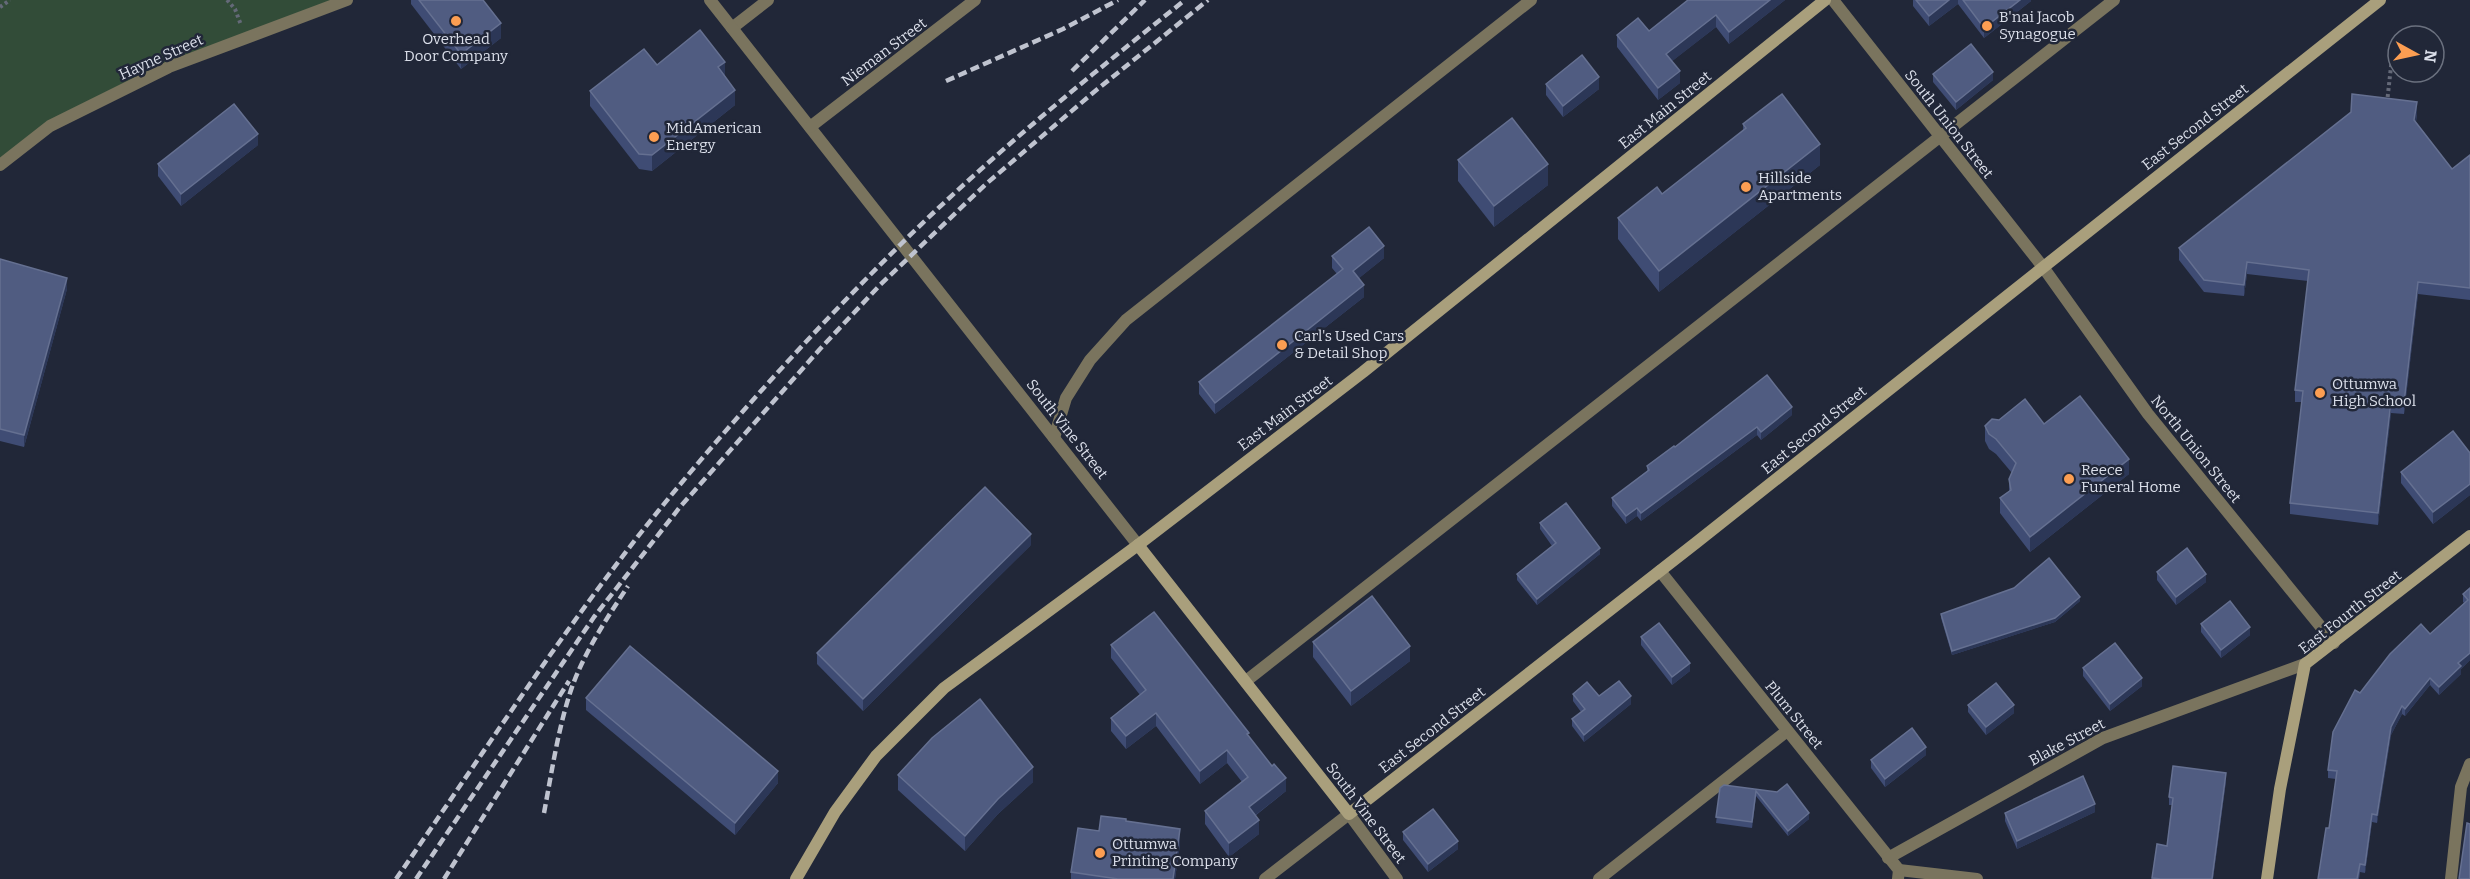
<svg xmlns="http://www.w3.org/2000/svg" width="2470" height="879" viewBox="0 0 2470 879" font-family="Bitter,serif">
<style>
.green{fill:#324c38}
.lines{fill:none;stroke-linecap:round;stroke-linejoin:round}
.path{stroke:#646978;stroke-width:4;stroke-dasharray:3 3;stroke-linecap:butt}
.lane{stroke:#7a745e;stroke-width:12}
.street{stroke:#7a745e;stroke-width:12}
.secondary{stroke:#a99f7c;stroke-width:12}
.rail{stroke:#bfc3cf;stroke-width:4.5;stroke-dasharray:9 4.5;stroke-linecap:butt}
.wall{fill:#3f4c74}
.shaded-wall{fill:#2c3757}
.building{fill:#505c81;stroke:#657091;stroke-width:1.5}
.poi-dot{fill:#fc9e52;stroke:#212738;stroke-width:2}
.labels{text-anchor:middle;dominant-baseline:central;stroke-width:5;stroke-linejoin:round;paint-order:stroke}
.poi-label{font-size:15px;fill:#dbdfea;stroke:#212738;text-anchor:start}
.street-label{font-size:15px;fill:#dbdfea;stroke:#212738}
</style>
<rect width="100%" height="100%" fill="#212738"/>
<path class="green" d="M0 0H347L245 37 50 126 0 165Z"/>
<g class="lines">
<g class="path">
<path d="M227 0 235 9 241 25"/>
<path d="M0 7 10 0"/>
<path d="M2387 103 2393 48"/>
</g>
<g class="lane">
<path d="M732 28 768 0"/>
<path d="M1054 438 1066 398 1090 360 1126 320 1531 0"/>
<path d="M1246 681 2114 0"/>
<path d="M1899 870 1977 879"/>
<path d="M1599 879 1787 731"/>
<path d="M2451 879 2461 787 2470 764"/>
</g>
<g class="street">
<path d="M710 0 1138 545"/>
<path d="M1833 0 2043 267 2148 414 2334 643"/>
<path d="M810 127 975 0"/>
<path d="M0 165 50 126 169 67 347 0"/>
<path d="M1660 571 1899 870 1898 879"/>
<path d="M1888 858 2103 738 2305 664"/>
<path d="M1265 879 1349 814 1397 879"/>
</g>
<g class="secondary">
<path d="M1138 545 1349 814 1697 542 2380 0"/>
<path d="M796 879 835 812 876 756 944 688 1138 545 1363 372 1825 0"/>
<path d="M2267 879 2280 789 2305 664 2470 536"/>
</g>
<g class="rail">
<path d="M1072 71 1145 0"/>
<path d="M946 81 1063 29 1118 0"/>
<path d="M544 813C552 771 558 728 572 687 585 651 607 618 628 586"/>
<path d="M396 879C488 747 575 610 678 487 748 403 822 322 900 245 989 157 1087 78 1185 0"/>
<path d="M416 879 594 617 680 507 820 349 880 285 986 184 1094 92 1208 0"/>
<path d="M444 879 569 681"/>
</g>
</g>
<g class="wall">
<path d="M411 0H483L501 38 461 69 411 4Z"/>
<path d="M1688 0H1785L1729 44 1716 27 1672 61 1680 83 1658 100 1617 47V35L1649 31Z"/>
<path d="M1913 0H2031V1L1984 38 1958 4 1929 26 1913 6Z"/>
<path d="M657 65 725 76 735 105 652 171 639 169 590 106V91Z"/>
<path d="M1933 74 1993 80 1956 110 1933 82Z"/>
<path d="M1546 84 1599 89 1563 117 1546 95Z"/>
<path d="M2417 114 2416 122 2452 169 2470 155V300L2418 294 2404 414 2391 413 2378 525 2290 514V503L2302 402H2295V390L2308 281 2247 274 2244 296 2204 292 2179 260V248Z"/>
<path d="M1743 124 1820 165 1659 292 1618 239V218L1662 194 1743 131Z"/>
<path d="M258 145 181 206 158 176V164Z"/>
<path d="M1458 160 1548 185 1494 227 1458 181Z"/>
<path d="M1332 256 1384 258 1359 278 1364 297 1215 414 1199 394V382L1337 274 1332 268Z"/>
<path d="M0 259 67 289 24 447 0 441Z"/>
<path d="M1792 415 1761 440 1757 435 1641 521 1637 516 1626 524 1612 506V498L1647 471V466L1675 447Z"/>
<path d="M2044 424 2129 474 2030 552 2000 513V498L2009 491V479L2012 473 1996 454 1989 449 1985 441V426Z"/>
<path d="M2470 453V495L2433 524 2401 483V472Z"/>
<path d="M1540 523 1600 554 1537 605 1517 580V574L1552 546 1540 529Z"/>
<path d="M1031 545 863 711 817 664V653Z"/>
<path d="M2157 572 2206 582 2176 605 2157 580Z"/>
<path d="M2470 588V660L2461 669V674L2439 695 2430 685 2405 716 2402 714 2391 735 2377 823 2372 822 2365 873 2360 872 2359 879H2318L2329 828 2336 779 2328 778V770L2360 693 2430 634 2464 603 2463 602V594Z"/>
<path d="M2080 601 2055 622 1952 655 1941 618V614Z"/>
<path d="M2201 624 2250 635 2221 658 2201 632Z"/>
<path d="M1641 637 1690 671 1672 685 1641 645Z"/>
<path d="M1313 642 1410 661 1351 706 1313 657Z"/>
<path d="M1111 645 1249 737 1286 791 1255 816 1259 834 1229 857 1205 824V811L1242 782 1227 763 1200 784 1156 726 1126 749 1111 731V718L1140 695 1111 658Z"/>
<path d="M2083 668 2142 686 2110 711 2083 676Z"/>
<path d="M1573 694 1599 696 1631 704 1584 742 1572 726V719L1581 712 1573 701Z"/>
<path d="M586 698 778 783 735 835 586 710Z"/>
<path d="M1968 705 2014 713 1986 735 1968 712Z"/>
<path d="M1926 755 1885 787 1871 768V760Z"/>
<path d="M898 775 1033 782 998 814 965 851 898 790Z"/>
<path d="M2226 781 2213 879H2152L2157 844 2167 846 2172 805H2169V797Z"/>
<path d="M1720 788 1777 792 1809 819 1788 836 1756 796 1752 828 1716 823Z"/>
<path d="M2095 812 2017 849 2005 821V813Z"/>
<path d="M1126 821 1180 844 1175 879H1071V872L1099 831Z"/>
<path d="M1403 832 1458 849 1428 872 1403 840Z"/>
</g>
<g class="shaded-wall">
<path d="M1770 0H1785L1729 44V32Z"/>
<path d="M1949 0H1958V4L1929 26V16Z"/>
<path d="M2020 0H2031V1L1984 38V28Z"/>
<path d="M1716 15V27L1666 66V54Z"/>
<path d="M501 23V38L461 69V54Z"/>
<path d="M725 62V77L718 67Z"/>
<path d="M1680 71V83L1658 100V88Z"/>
<path d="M1993 72V80L1956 110V102Z"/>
<path d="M1599 77V89L1563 117V106Z"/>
<path d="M735 90V105L652 171V155Z"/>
<path d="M2417 102V114L2414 132V120Z"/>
<path d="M258 134V145L181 206V194Z"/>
<path d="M1820 144V165L1659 292V271Z"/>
<path d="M1548 164V185L1494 227V206Z"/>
<path d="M1384 246V258L1353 283V271Z"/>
<path d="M2247 262V274L2244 296V285Z"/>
<path d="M67 278V289L24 447V435Z"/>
<path d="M2418 282V294L2404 414V403Z"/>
<path d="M1364 285V297L1215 414V403Z"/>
<path d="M2391 401V413L2378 525V513Z"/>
<path d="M1792 407V415L1761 440V432Z"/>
<path d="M1757 427V435L1641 521V513Z"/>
<path d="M2129 459V474L2030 552V537Z"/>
<path d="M2470 484V495L2433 524V512Z"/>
<path d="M1637 508V516L1626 524V516Z"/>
<path d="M1031 534V545L863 711V699Z"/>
<path d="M1600 548V554L1537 605V599Z"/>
<path d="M2206 574V582L2176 605V597Z"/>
<path d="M2080 597V601L2055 622 1952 655V651Z"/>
<path d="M2250 627V635L2221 658V650Z"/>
<path d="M1410 646V661L1351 706V691Z"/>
<path d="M2470 653V660L2461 669V674L2439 695V687L2458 663Z"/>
<path d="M1690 663V671L1672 685V677Z"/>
<path d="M2142 678V686L2110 711V704Z"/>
<path d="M2430 678V685L2405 716V709Z"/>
<path d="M1631 696V704L1584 742V735Z"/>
<path d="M2014 705V713L1986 735V727Z"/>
<path d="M2402 706V714L2391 735 2377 823V815L2391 727Z"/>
<path d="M1156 713V726L1126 749V736Z"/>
<path d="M1926 747V755L1885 787V779Z"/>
<path d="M1227 750V763L1200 784V771Z"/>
<path d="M1033 767V782L998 814 965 851V836L998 799Z"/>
<path d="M778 771V783L735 835V823Z"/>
<path d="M2226 773V781L2213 879H2212Z"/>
<path d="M1286 778V791L1249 820V807Z"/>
<path d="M1756 791V796L1752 828V822Z"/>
<path d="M2095 804V812L2017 849V841Z"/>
<path d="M1809 813V819L1788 836V831Z"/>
<path d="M2372 814V822L2365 873V865Z"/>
<path d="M1259 820V834L1229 857V843Z"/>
<path d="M1180 829V844L1175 879H1173Z"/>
<path d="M1458 841V849L1428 872V864Z"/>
</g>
<g class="building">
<path d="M419 0H483L501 23 461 54Z"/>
<path d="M1688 0H1770L1729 32 1716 15 1666 54 1680 71 1658 88 1617 35 1638 18 1649 31Z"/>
<path d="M1916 0H1949L1929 16Z"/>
<path d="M1963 0H2020L1984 28Z"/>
<path d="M700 30 725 62 718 67 735 90 652 155 639 154 590 91 644 49 657 65Z"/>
<path d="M1971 44 1993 72 1956 102 1933 74Z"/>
<path d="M1582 55 1599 77 1563 106 1546 84Z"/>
<path d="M1782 94 1820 144 1659 271 1618 218 1657 187 1662 194 1746 128 1743 124Z"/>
<path d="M2352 94 2417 102 2414 120 2452 169 2470 155V288L2418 282 2404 403 2391 401 2378 513 2290 503 2303 391 2295 390 2309 270 2247 262 2244 285 2204 280 2179 248 2351 112Z"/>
<path d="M234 104 258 134 181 194 158 164Z"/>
<path d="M1512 118 1548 164 1494 206 1458 160Z"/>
<path d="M1369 227 1384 246 1353 271 1364 285 1215 403 1199 382 1343 269 1332 256Z"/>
<path d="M0 259 67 278 24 435 0 429Z"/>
<path d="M1767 375 1792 407 1761 432 1757 427 1641 513 1637 508 1626 516 1612 498 1649 470 1647 466 1674 446 1675 447Z"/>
<path d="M2080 396 2129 459 2030 537 2000 498 2011 490 2009 479 2016 463 1996 439 1989 434 1985 426 1992 419 1999 420 2025 399 2044 424Z"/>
<path d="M2453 431 2470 453V484L2433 512 2401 472Z"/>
<path d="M985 487 1031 534 863 699 817 653Z"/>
<path d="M1566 503 1600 548 1537 599 1517 574 1556 543 1540 523Z"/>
<path d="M2187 548 2206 574 2176 597 2157 572Z"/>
<path d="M2049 558 2080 597 2055 618 1952 651 1941 614 2014 588Z"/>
<path d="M2470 588V653L2458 663 2461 666 2439 687 2430 678 2405 709 2402 706 2391 727 2377 815 2372 814 2365 865 2360 864 2357 879H2318L2326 828H2329L2337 771 2328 770 2333 732 2355 690 2360 693 2390 654 2421 624 2430 634 2468 600 2463 594Z"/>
<path d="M1372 596 1410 646 1351 691 1313 642Z"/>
<path d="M2230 601 2250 627 2221 650 2201 624Z"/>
<path d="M1154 612 1249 733 1247 734 1272 766 1274 764 1286 778 1249 807 1259 820 1229 843 1205 811 1248 777 1227 750 1200 771 1156 713 1126 736 1111 718 1146 690 1111 645Z"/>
<path d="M1659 623 1690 663 1672 677 1641 637Z"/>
<path d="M2115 643 2142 678 2110 704 2083 668Z"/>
<path d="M630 646 778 771 735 823 586 698Z"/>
<path d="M1619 681 1631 696 1584 735 1572 719 1585 709 1573 694 1587 682 1599 696Z"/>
<path d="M1996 683 2014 705 1986 727 1968 705Z"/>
<path d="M980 699 1033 767 998 799 965 836 898 775 932 738Z"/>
<path d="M1912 728 1926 747 1885 779 1871 760Z"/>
<path d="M2173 766 2226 773 2212 879H2161L2152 878 2157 844 2167 846 2173 798 2169 797Z"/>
<path d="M2083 776 2095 804 2017 841 2005 813Z"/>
<path d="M1787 784 1809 813 1788 831 1756 791 1752 822 1716 817 1720 788 1724 785 1777 792Z"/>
<path d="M1433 809 1458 841 1428 864 1403 832Z"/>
<path d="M1101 816 1126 819V821L1180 829 1173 879H1118L1071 872 1078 828 1099 831Z"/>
<path d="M2467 823 2470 824V879H2459Z"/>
</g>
<g class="poi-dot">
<circle cx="456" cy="21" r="6"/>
<circle cx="1987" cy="26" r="6"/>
<circle cx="654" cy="137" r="6"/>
<circle cx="1746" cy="187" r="6"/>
<circle cx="1282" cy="345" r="6"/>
<circle cx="2320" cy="393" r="6"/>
<circle cx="2069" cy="479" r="6"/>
<circle cx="1100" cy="853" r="6"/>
</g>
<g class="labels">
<g class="poi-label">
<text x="1999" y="17">B'nai Jacob<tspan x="1999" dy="17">Synagogue</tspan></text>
<text x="456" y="39" text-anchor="middle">Overhead<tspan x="456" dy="17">Door Company</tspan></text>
<text x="666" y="128">MidAmerican<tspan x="666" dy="17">Energy</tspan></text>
<text x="1758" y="178">Hillside<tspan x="1758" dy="17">Apartments</tspan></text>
<text x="1294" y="336">Carl's Used Cars<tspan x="1294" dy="17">&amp; Detail Shop</tspan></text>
<text x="2332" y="384">Ottumwa<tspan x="2332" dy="17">High School</tspan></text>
<text x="2081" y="470">Reece<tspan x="2081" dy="17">Funeral Home</tspan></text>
<text x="1112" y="844">Ottumwa<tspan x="1112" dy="17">Printing Company</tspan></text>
</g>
<g class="street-label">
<text transform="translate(884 52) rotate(-37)">Nieman Street</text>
<text transform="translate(161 57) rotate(-24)">Hayne Street</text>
<text transform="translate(1665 110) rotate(-39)">East Main Street</text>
<text transform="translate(1949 124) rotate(52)">South Union Street</text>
<text transform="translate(2195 127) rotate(-38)">East Second Street</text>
<text transform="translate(1285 413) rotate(-37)">East Main Street</text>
<text transform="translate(1067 429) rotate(52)">South Vine Street</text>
<text transform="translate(1814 430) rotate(-39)">East Second Street</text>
<text transform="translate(2196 449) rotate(51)">North Union Street</text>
<text transform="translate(2350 612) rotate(-38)">East Fourth Street</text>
<text transform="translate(1794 715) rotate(51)">Plum Street</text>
<text transform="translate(1432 730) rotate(-38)">East Second Street</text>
<text transform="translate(2067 742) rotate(-28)">Blake Street</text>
<text transform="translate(1366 813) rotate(53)">South Vine Street</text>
</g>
</g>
<g transform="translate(2416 54) rotate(98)"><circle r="28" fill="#212738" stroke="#6b717f" stroke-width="1.5"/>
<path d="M0-4.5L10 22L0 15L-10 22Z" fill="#fc9e52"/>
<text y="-9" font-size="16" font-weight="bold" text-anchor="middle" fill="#dbdfea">N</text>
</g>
</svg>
